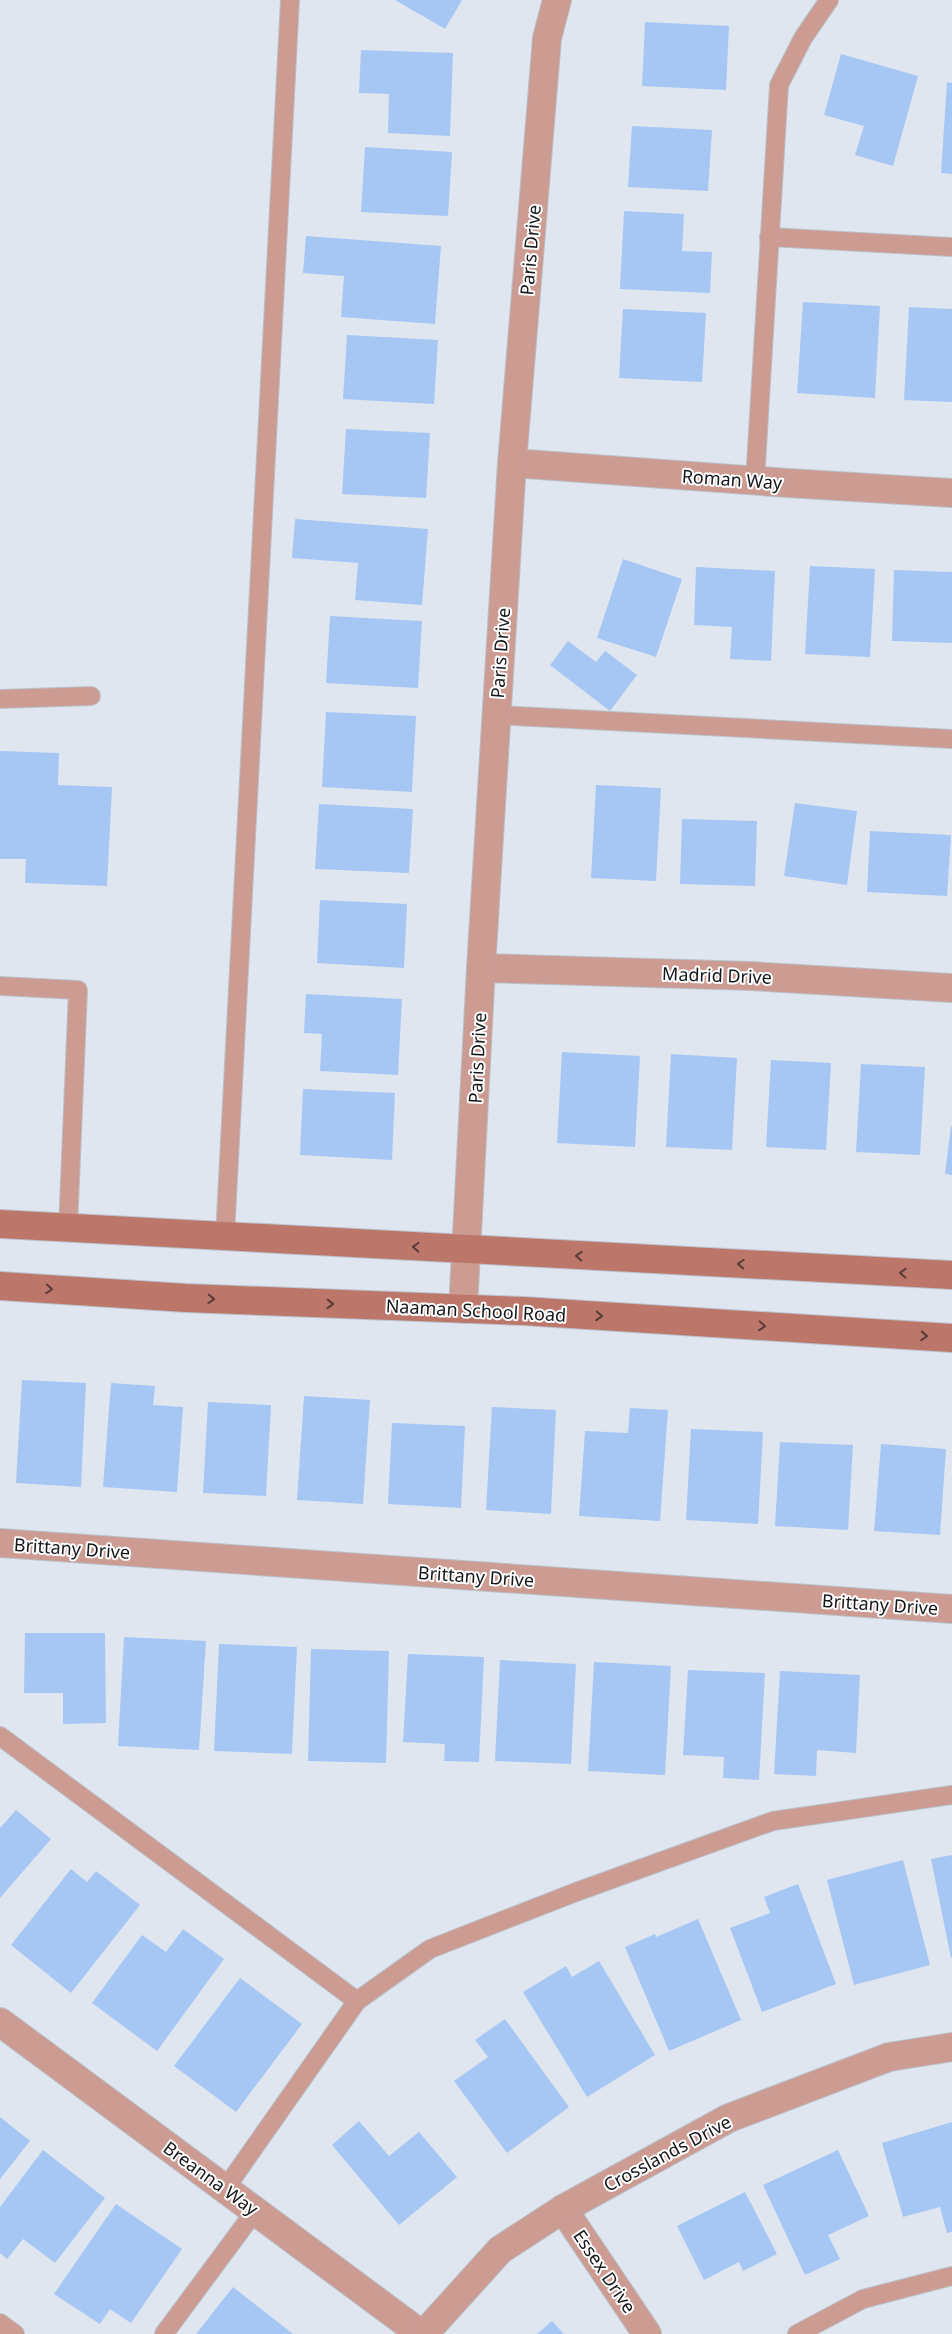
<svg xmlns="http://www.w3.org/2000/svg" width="952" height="2334" viewBox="0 0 952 2334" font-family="'Noto Sans',sans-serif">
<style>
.building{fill:#a6c7f4}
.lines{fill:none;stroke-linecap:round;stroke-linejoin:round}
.service-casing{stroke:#bac1c9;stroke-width:20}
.minor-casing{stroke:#bac1c9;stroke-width:30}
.tertiary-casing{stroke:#bac1c9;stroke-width:30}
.secondary-casing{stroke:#bac1c9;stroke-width:30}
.service{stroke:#cc9b92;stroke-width:18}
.minor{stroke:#cc9b92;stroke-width:28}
.tertiary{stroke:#cc9b92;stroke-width:28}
.secondary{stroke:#bc766a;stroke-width:28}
.oneway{stroke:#573c39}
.labels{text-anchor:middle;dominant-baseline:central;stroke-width:4;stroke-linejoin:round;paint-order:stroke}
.street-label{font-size:18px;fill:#141619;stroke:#fff}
</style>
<rect width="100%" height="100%" fill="#dfe6f0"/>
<g class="building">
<path d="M395 0H462L445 29Z"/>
<path d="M645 22 729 26 726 90 642 86Z"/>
<path d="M361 50 453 53 450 136 388 133 389 94 359 93Z"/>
<path d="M841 54 918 76 893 166 855 155 864 126 824 115Z"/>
<path d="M947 82 952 83V174L941 173Z"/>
<path d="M632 126 712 130 708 191 628 187Z"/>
<path d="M365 147 452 152 448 216 361 212Z"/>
<path d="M624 211 684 214 682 251 712 252 710 293 620 289Z"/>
<path d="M306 236 441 246 435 324 341 317 344 276 303 273Z"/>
<path d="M803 302 880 306 875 398 797 393Z"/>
<path d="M909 307 952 309V402L904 400Z"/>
<path d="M623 309 706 313 702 382 619 378Z"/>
<path d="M347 335 438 340 434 404 343 399Z"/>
<path d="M346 429 430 433 426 498 342 494Z"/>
<path d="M295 519 428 529 422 605 355 600 358 563 292 558Z"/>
<path d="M623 559 682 579 656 657 597 638Z"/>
<path d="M810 566 875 569 870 657 805 654Z"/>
<path d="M696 567 775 571 771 661 730 659 732 627 694 625Z"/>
<path d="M894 570 952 572V643L892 641Z"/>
<path d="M330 616 422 621 418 688 326 683Z"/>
<path d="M568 641 596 662 605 651 637 675 610 711 550 665Z"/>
<path d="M326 712 416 716 412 792 322 787Z"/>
<path d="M0 751 59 753 58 785 112 787 107 886 25 883 26 859H0Z"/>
<path d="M596 785 661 788 656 881 591 878Z"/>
<path d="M795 803 857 811 847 885 784 876Z"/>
<path d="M319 804 413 809 409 873 315 869Z"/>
<path d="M682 819 757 821 755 886 680 884Z"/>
<path d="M870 831 951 835 947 896 867 892Z"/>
<path d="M320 900 407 904 404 968 317 963Z"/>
<path d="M306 994 402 999 398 1075 320 1071 322 1034 304 1033Z"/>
<path d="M562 1052 640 1056 635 1147 557 1143Z"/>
<path d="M671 1054 737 1058 732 1150 666 1147Z"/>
<path d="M771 1060 831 1063 826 1150 766 1147Z"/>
<path d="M861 1064 925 1067 920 1155 856 1152Z"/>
<path d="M303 1089 395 1093 392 1160 300 1155Z"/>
<path d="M951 1126 952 1127V1175L945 1174Z"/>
<path d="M22 1380 86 1383 81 1487 16 1483Z"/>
<path d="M111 1383 155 1386 153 1405 183 1407 177 1492 103 1487Z"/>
<path d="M304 1396 370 1400 363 1504 297 1500Z"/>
<path d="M208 1402 271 1405 266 1496 203 1493Z"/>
<path d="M492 1407 556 1410 551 1514 486 1510Z"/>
<path d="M630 1408 668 1410 660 1521 579 1516 585 1431 628 1433Z"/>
<path d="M392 1423 465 1426 461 1508 388 1504Z"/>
<path d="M691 1429 763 1432 758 1524 686 1520Z"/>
<path d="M780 1442 853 1445 848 1530 775 1526Z"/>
<path d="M881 1444 946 1449 940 1535 874 1531Z"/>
<path d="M25 1633H105L106 1723 63 1724V1693H24Z"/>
<path d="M124 1637 206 1641 199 1750 118 1746Z"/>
<path d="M219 1644 297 1647 292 1754 214 1751Z"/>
<path d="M311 1649 389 1651 386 1763 308 1761Z"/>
<path d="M408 1654 484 1657 479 1762 444 1761 445 1744 403 1742Z"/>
<path d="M500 1660 576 1664 571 1764 495 1761Z"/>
<path d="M594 1662 671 1666 665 1775 588 1771Z"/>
<path d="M688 1670 765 1673 759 1780 723 1778 724 1757 683 1755Z"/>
<path d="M780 1671 860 1675 856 1753 817 1750 816 1776 774 1774Z"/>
<path d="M16 1810 51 1839 0 1898V1828Z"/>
<path d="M952 1855V1958H951L931 1859Z"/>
<path d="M903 1860 930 1965 854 1985 827 1880Z"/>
<path d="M71 1869 87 1882 96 1871 140 1905 71 1993 11 1945Z"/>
<path d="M798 1884 836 1984 762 2012 730 1928 770 1913 764 1897Z"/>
<path d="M698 1919 741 2020 669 2051 625 1947 655 1934 656 1937Z"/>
<path d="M183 1929 224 1959 157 2051 92 2003 142 1935 166 1952Z"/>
<path d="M599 1961 655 2055 587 2097 523 1992 566 1966 572 1977Z"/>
<path d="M240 1978 302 2024 236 2112 174 2066Z"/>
<path d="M505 2019 569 2107 507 2153 454 2081 488 2057 475 2040Z"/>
<path d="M0 2117 30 2141 0 2179Z"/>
<path d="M359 2121 389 2156 419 2132 457 2177 399 2225 332 2145Z"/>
<path d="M952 2122V2232L947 2233 940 2207 903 2217 882 2143Z"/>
<path d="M43 2150 105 2198 55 2263 23 2239 7 2259 0 2253V2207Z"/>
<path d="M838 2150 869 2216 828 2235 840 2259 805 2275 763 2185Z"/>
<path d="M745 2192 777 2254 743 2271 739 2262 704 2280 677 2226Z"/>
<path d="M116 2204 182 2249 131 2323 110 2309 100 2324 54 2294Z"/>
<path d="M233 2287 293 2334H196Z"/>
<path d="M552 2321 564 2334H537Z"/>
</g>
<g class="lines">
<g class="service-casing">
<g id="service">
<path d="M769 237 952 247"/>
<path d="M755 481 779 85 803 38 829 0"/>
<path d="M0 699 91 696"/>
<path d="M496 715 952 739"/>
<path d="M0 986 78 990 68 1228"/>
<path d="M225 1236 290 0"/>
<path d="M0 1736 357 2001"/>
<path d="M225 2189 357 2001 430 1949 576 1892 773 1821 952 1795"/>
<path d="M0 2323 15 2334"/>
<path d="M164 2334 255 2211"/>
<path d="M797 2334 863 2299 952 2276"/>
</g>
</g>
<g class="minor-casing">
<g id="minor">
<path d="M512 463 788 483 952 493"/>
<path d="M481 968 751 976 952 988"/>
<path d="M463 1309 481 968 512 463 547 38 557 0"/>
<path d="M0 1543 952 1609"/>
<path d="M0 2022 421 2334"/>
<path d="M563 2209 647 2334"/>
</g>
</g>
<g class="tertiary-casing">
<path id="tertiary" d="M424 2334 500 2250 563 2209 729 2118 889 2057 952 2047"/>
</g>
<g class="secondary-casing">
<g id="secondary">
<path d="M0 1224 952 1275"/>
<path d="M0 1286 186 1298 523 1311 952 1338"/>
</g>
</g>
<use href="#service" class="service"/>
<use href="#minor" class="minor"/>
<use href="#tertiary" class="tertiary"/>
<use href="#secondary" class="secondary"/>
</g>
<defs><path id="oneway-chevron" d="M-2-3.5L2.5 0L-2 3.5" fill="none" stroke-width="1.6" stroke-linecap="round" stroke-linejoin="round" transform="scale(1.25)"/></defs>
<g class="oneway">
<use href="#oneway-chevron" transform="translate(416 1247) rotate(-177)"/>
<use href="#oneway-chevron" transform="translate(579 1256) rotate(-177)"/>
<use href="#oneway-chevron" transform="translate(741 1264) rotate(-177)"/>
<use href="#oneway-chevron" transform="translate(903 1273) rotate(-177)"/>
<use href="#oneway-chevron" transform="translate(49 1289) rotate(4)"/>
<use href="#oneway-chevron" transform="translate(211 1299) rotate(2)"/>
<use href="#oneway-chevron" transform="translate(330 1304) rotate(2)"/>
<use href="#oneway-chevron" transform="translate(599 1316) rotate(4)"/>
<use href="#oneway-chevron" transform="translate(762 1326) rotate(4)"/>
<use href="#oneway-chevron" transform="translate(924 1336) rotate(4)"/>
</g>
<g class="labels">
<g class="street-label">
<text transform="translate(530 250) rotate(-85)">Paris Drive</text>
<text transform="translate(732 479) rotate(4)">Roman Way</text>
<text transform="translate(500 653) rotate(-86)">Paris Drive</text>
<text transform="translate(717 975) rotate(2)">Madrid Drive</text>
<text transform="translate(477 1058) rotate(-87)">Paris Drive</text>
<text transform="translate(476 1310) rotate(3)">Naaman School Road</text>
<text transform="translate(72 1548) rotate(4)">Brittany Drive</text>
<text transform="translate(476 1576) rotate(4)">Brittany Drive</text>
<text transform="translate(880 1604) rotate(4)">Brittany Drive</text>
<text transform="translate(667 2153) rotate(-28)">Crosslands Drive</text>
<text transform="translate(211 2178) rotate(36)">Breanna Way</text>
<text transform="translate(605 2271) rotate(56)">Essex Drive</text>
</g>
</g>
</svg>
